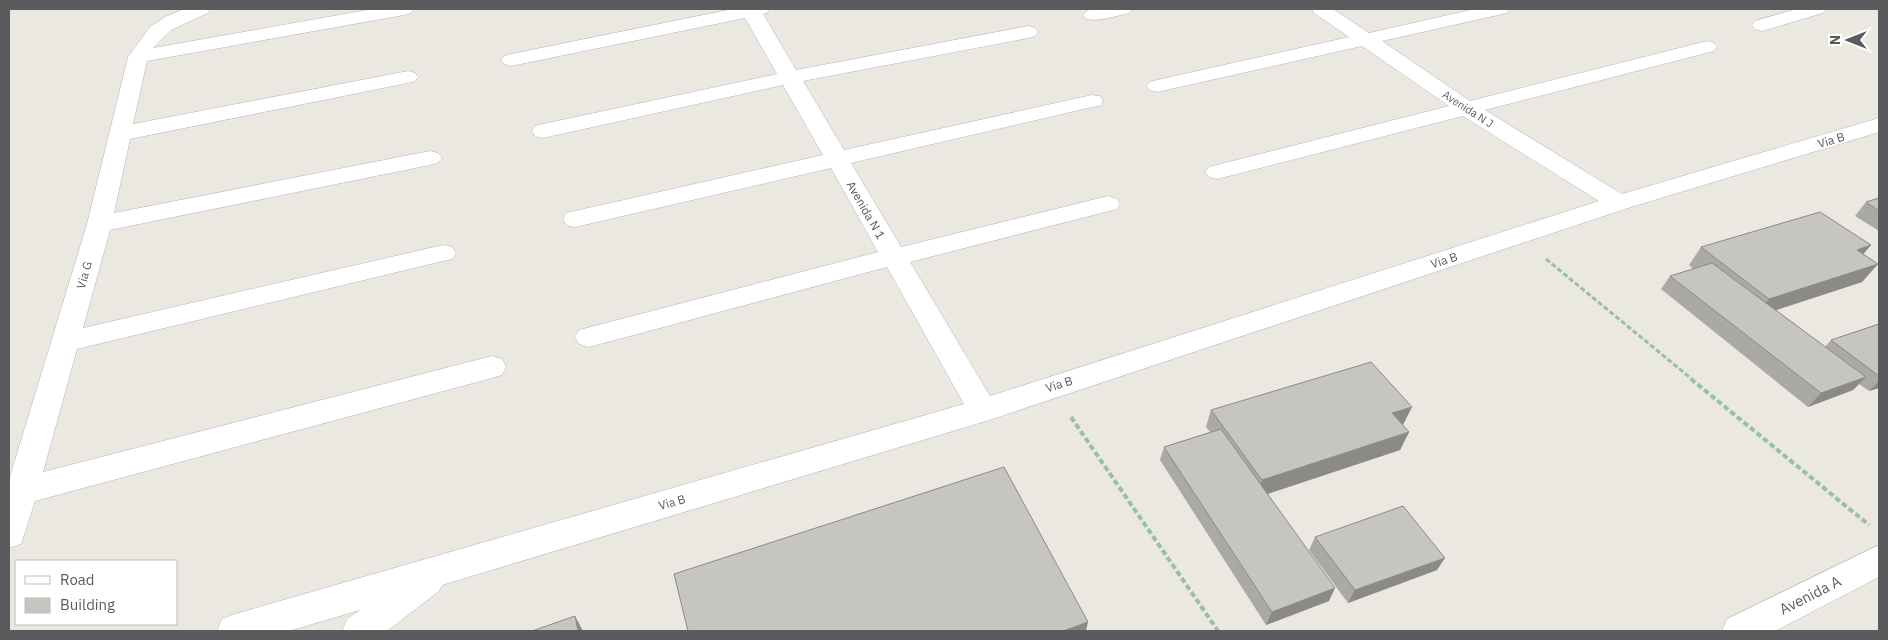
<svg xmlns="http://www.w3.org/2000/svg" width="1888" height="640" viewBox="0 0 1888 640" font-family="'IBM Plex Sans',sans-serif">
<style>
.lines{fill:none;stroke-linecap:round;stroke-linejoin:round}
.minor-casing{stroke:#b3b5b9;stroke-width:1}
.path-far1{stroke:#9abfa6;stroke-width:3;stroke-dasharray:5 2.5;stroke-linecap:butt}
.path{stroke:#9abfa6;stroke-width:4;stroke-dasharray:5.5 3;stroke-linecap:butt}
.minor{fill:#fff;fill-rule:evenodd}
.wall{fill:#aba9a4}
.shaded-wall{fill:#8b8a86}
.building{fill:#c7c5bf;stroke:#8b8a86}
.labels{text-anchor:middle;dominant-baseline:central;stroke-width:4;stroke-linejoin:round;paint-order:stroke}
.far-street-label{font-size:11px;fill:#595b5f;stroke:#fff}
.street-label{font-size:12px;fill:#595b5f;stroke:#fff}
.near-street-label{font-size:15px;fill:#595b5f;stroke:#fff}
</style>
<rect width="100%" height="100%" fill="#eae8e0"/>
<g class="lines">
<g class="minor-casing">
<g id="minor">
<path d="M184 9H211L208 13 171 30 153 48 373 9H414L411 13 404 15 147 61 133 124 408 71 415 73 418 77 415 81 408 83 130 139 114 213 430 151 438 153 442 158 438 163 430 165 110 230 83 328 443 245 452 247 456 253 452 259 443 261 77 349 43 472 492 356 502 359 506 367 502 375 492 378 35 501 21 544 9 548V480L87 224 128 57 150 27 165 17Z"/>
<path d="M733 9H769L767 13 763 14 796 70 1028 26 1035 28 1038 32 1035 36 1028 38 803 81 844 150 1092 95 1100 96 1103 101 1100 106 1092 107 851 163 901 247 1108 196 1117 199 1120 204 1117 209 910 262 990 396 1599 201 1463 116 1217 179 1209 177 1205 172 1209 167 1449 106 1362 46 1157 92 1150 90 1146 86 1150 82 1157 80 1349 37 1314 13 1312 9H1333L1369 33 1475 9H1509L1507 13 1382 41 1470 101 1707 41 1714 43 1717 47 1714 51 1485 110 1622 194 1879 118V132L1628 208 983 422 442 585 439 591 387 631H342L347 619 360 610 289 631H217L222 619 235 614 964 404 887 267 589 347 579 344 575 337 579 330 878 252 831 168 575 227 566 225 563 219 566 213 575 211 823 155 783 85 543 138 535 136 532 131 535 126 543 124 777 74 745 18 511 66 504 64 501 60 504 56 511 54Z"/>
<path d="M1095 9H1132L1129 13C1116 16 1099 22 1086 19L1083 15 1086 11Z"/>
<path d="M1796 9H1826L1823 13 1762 31 1755 29 1752 25 1755 21Z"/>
<path d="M1879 545V577L1775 631H1722L1727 619Z"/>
</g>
</g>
<path class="path-far1" d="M1546 259 1693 380"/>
<g class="path">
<path d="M1691 379 1869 525"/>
<path d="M1071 417 1218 631"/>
</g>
<use href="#minor" class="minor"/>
</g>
<g class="wall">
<path d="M1879 198V231L1855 216 1866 202Z"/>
<path d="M1871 245 1863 254 1878 264 1862 282 1776 310 1825 347 1831 340 1879 324V388L1869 391 1859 384 1853 390 1808 407 1661 289 1670 276 1693 269 1689 265 1701 247Z"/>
<path d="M1211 410 1403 425 1409 432 1400 450 1268 494 1329 601 1266 625 1160 460 1164 447 1210 432 1206 427Z"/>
<path d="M1315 537 1437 570 1348 603 1309 550Z"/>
</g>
<g class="shaded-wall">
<path d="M1871 245 1856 263 1857 250Z"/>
<path d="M1878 264 1862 282 1755 317 1769 299Z"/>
<path d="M1866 377 1853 390 1808 407 1821 393Z"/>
<path d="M1879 381V388L1869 391Z"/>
<path d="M1412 407 1403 425 1392 413Z"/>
<path d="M1409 432 1400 450 1255 498 1262 480Z"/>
<path d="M1445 558 1437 570 1348 603 1355 590Z"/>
<path d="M1335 588 1329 601 1266 625 1272 612Z"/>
<path d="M575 616 583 631H578Z"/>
<path d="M1088 622 1086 631H1063Z"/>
</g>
<g class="building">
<path d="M1879 198V211L1866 202Z"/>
<path d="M1820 212 1871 245 1857 250 1878 264 1769 299 1701 247Z"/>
<path d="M1712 263 1866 377 1821 393 1670 276Z"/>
<path d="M1879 324V376L1831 340Z"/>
<path d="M1371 362 1412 407 1392 413 1409 432 1262 480 1211 410Z"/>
<path d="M1221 429 1335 588 1272 612 1164 447Z"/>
<path d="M1004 467 1088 622 1063 631H688L674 574Z"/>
<path d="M1403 506 1445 558 1355 590 1315 537Z"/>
<path d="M575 616 578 631H532Z"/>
</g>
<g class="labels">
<g class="far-street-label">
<text transform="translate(1468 109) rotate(33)">Avenida N J</text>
</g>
<g class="street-label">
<text transform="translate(1831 140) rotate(-17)">Via B</text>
<text transform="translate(866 210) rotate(60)">Avenida N 1</text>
<text transform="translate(1444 260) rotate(-18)">Via B</text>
<text transform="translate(84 275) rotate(-74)">Via G</text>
<text transform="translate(1059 384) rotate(-18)">Via B</text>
<text transform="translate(672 502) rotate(-16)">Via B</text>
</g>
<g class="near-street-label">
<text transform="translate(1810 595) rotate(-27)">Avenida A</text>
</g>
</g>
<rect width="1888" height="640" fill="none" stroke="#595b5f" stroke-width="20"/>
<rect x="15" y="560" width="162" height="65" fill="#ffffff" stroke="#bdbdbf"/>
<rect x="25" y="576" width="25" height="8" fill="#ffffff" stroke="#bdbdbf"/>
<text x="60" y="585" font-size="15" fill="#595b5f">Road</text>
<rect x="25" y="598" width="25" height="15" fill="#c7c5bf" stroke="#bdbdbf"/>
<text x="60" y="610" font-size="15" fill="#595b5f">Building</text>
<g transform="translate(1848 40) rotate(270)" stroke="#ffffff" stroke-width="4" paint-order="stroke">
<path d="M0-4L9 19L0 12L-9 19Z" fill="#595b5f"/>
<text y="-8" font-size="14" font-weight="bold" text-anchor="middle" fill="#595b5f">N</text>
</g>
</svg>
